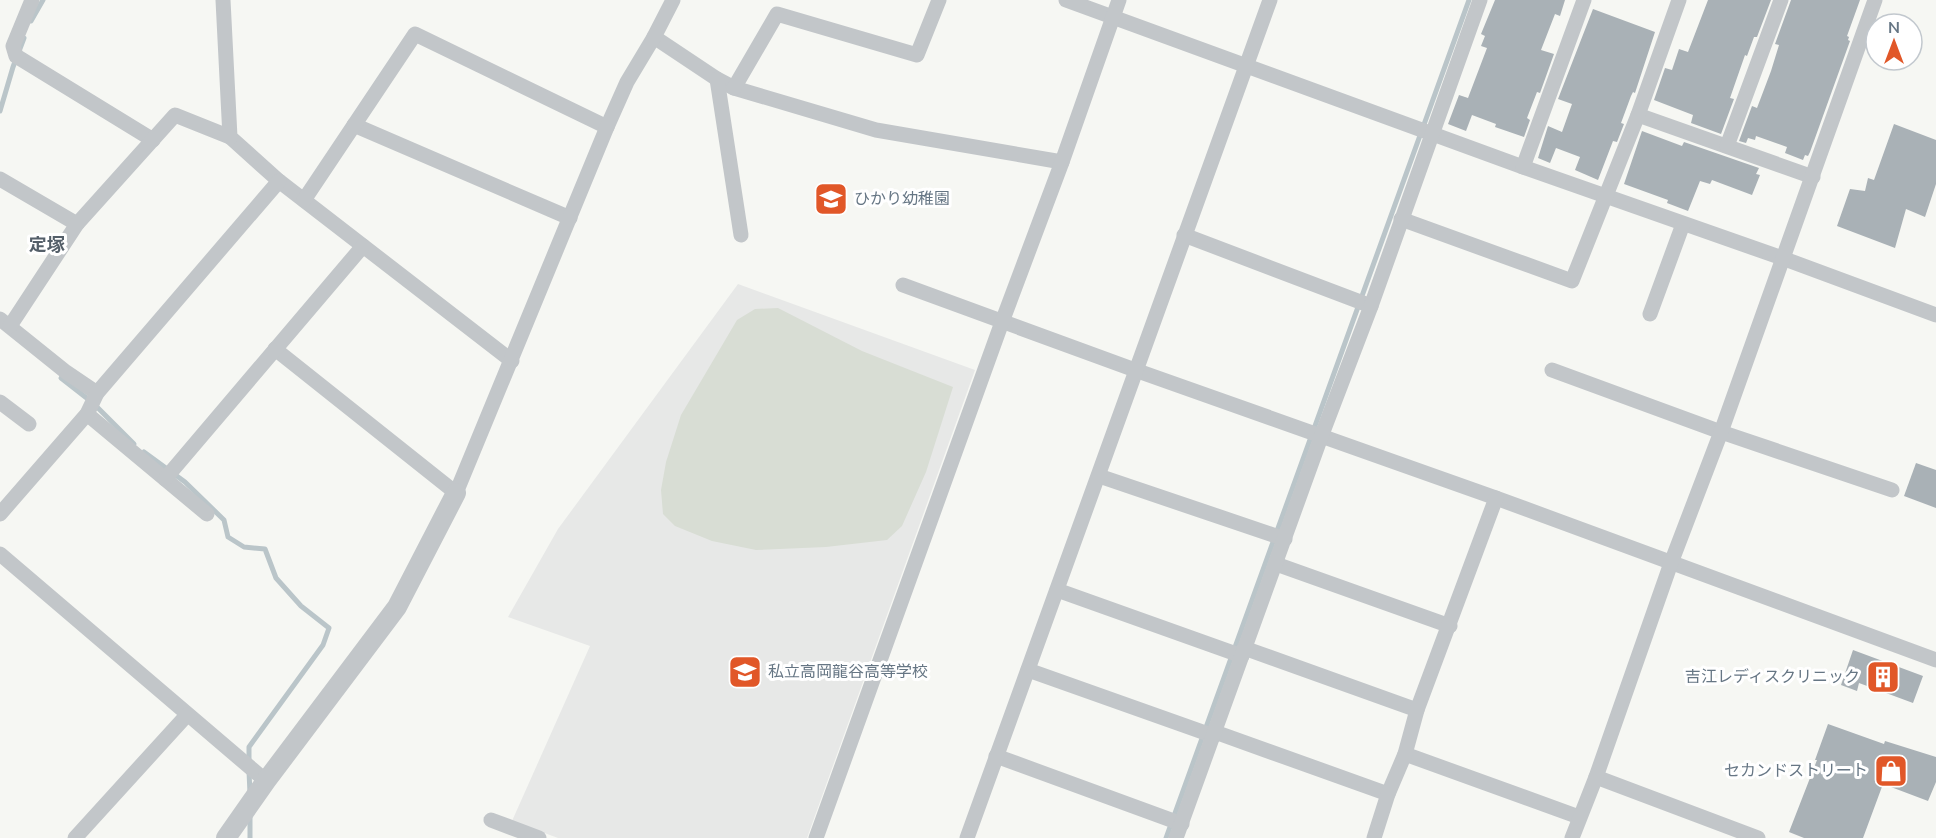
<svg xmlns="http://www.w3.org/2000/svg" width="1936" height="838" viewBox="0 0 1936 838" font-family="'Nunito Sans','Noto Sans JP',sans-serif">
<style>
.built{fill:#e7e8e7}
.pitch{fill:#d8ddd4}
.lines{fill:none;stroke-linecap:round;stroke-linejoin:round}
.stream{stroke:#bac5c9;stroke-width:5}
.building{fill:#a9b1b6}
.minor{stroke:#c2c6c9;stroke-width:15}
.tertiary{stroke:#c2c6c9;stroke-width:20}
.labels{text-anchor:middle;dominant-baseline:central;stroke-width:6;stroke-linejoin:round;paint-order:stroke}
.poi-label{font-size:16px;fill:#667684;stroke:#fff;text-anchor:start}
.neighbourhood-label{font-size:18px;font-weight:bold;fill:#545f69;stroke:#fff}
</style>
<rect width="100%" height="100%" fill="#f6f7f3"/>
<path class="built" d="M738 284 975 370 807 838H558L512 821 590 646 508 617 558 529Z"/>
<path class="pitch" d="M778 308 862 351 953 387 926 472 902 526 887 540 826 547 756 550 712 541 675 526 663 514 661 490 666 462 681 415 737 320 755 309Z"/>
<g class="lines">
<g class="stream">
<path d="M31 21 43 0"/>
<path d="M0 111 13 67 24 38"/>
<path d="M61 378 93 403 134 444"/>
<path d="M144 452 185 482 224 520 228 537 244 547 265 549 276 578 301 606 329 628 323 645 249 747V761"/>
<path d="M249 771 250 794"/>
<path d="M250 816V838"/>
<path d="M1166 838 1469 0"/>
</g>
</g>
<g class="building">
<path d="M1495 0H1565L1560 16 1555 14 1541 50 1554 54 1540 93 1537 92 1527 118 1530 120 1524 137 1495 127 1496 124 1472 115 1466 131 1448 124 1459 95 1468 98 1487 48 1481 46 1485 36 1481 34Z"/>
<path d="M1708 0H1771L1757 37H1754L1747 56 1745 55 1730 98 1734 99 1721 134 1691 123 1693 115 1654 100 1665 68 1672 70 1679 49 1688 52Z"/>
<path d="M1791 0H1860L1847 36 1849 37 1848 40 1850 41 1810 152 1808 156 1805 155 1803 160 1785 153 1787 147 1756 136 1755 140 1748 138 1746 143 1739 141 1752 106 1757 108 1771 71 1779 45 1775 44Z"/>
<path d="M1593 9 1655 32 1635 93 1633 92 1631 96 1621 123 1624 124 1617 142 1613 141 1598 180 1575 170 1580 157 1556 148 1550 163 1538 158 1548 126 1562 132 1572 104 1558 99Z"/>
<path d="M1894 124 1936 140V184L1925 217 1906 209 1895 248 1837 226 1850 189 1865 191 1868 178 1874 180Z"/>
<path d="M1642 131 1682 146 1684 142 1759 168 1756 174 1760 175 1752 195 1712 180 1710 184 1700 181 1688 211 1667 203 1668 200 1624 184Z"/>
<path d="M1916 463 1936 470V508L1904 496Z"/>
<path d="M1853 650 1923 676 1913 703 1859 683 1857 691 1841 685Z"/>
<path d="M1828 724 1884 744 1885 741 1936 757V782L1928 801 1883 784 1863 838H1804L1789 832 1817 760H1815Z"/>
</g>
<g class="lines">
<g class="minor">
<path d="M32 0 13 46 16 56 153 140"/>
<path d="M223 0 230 137 279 181 512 361"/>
<path d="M1066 0 1523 167 1782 258 1936 315"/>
<path d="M654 37 717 79 734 88 876 130 1062 162"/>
<path d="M717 79 741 235"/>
<path d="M734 88 777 14 917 55 939 0"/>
<path d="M1638 115 1813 177"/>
<path d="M354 125 570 218"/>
<path d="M1727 146 1781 0"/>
<path d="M1523 167 1584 0"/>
<path d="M0 179 77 224"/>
<path d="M304 200 415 34 607 127"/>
<path d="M1401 219 1572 281 1638 115 1679 0"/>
<path d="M1184 235 1371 306"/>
<path d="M903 285 1135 370 1496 498 1936 660"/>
<path d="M1650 314 1683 224"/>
<path d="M0 319 66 372 97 393"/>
<path d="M10 326 77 224 175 115 230 137"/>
<path d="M275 349 456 493 607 127 627 82 654 37 673 0"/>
<path d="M1552 370 1721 432 1892 490"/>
<path d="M0 402 29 424"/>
<path d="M87 414 207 514"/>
<path d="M1099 476 1285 539"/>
<path d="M165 479 363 246"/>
<path d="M0 514 87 414 97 393 279 181"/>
<path d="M0 554 266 781"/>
<path d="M1276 564 1450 626"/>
<path d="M1057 590 1242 656"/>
<path d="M1244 648 1417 710"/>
<path d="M1028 670 1214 736"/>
<path d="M1215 732 1388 794"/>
<path d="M1405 754 1579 817"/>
<path d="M996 756 1182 824"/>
<path d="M1596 777 1758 838"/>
<path d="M491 820 539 838"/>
<path d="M75 838 187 715"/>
<path d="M816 838 1002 322 1062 162 1119 0"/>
<path d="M967 838 1270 0"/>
<path d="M1176 838 1321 437 1371 306 1480 0"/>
<path d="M1374 838 1388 794 1405 754 1417 710 1496 498"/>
<path d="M1572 838 1596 777 1671 563 1721 432 1875 0"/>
</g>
<path class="tertiary" d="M226 838 266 781 397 607 456 493"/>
</g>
<defs>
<g id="school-square" transform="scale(1.725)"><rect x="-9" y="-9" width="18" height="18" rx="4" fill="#e15728" stroke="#fff"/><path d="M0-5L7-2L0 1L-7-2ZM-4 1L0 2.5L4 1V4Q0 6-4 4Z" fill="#fff"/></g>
<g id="building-square" transform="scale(1.725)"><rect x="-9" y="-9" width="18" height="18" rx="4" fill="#e15728" stroke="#fff"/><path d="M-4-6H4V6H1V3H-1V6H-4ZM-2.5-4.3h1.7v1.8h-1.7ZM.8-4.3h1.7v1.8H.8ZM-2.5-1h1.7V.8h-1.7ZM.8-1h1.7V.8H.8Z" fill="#fff"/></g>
<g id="shop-square" transform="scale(1.725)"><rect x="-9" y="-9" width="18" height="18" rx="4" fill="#e15728" stroke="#fff"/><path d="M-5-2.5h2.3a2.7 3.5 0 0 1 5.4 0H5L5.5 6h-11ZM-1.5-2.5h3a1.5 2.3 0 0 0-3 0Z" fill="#fff"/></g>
</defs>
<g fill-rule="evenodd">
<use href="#school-square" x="831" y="199"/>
<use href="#school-square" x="745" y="672"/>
<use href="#building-square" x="1883" y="677"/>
<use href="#shop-square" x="1891" y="771"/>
</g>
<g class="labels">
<g class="poi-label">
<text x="854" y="199">ひかり幼稚園</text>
<text x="768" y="672">私立高岡龍谷高等学校</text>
<text x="1860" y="677" text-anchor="end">吉江レディスクリニック</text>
<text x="1868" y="771" text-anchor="end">セカンドストリート</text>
</g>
<g class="neighbourhood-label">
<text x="47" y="245">定塚</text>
</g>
</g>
<g transform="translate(1894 42)"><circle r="28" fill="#ffffff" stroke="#c2c8ce" stroke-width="1.5"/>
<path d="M0-4.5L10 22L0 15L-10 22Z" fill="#e15728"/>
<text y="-9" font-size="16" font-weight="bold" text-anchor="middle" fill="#667684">N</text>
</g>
</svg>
